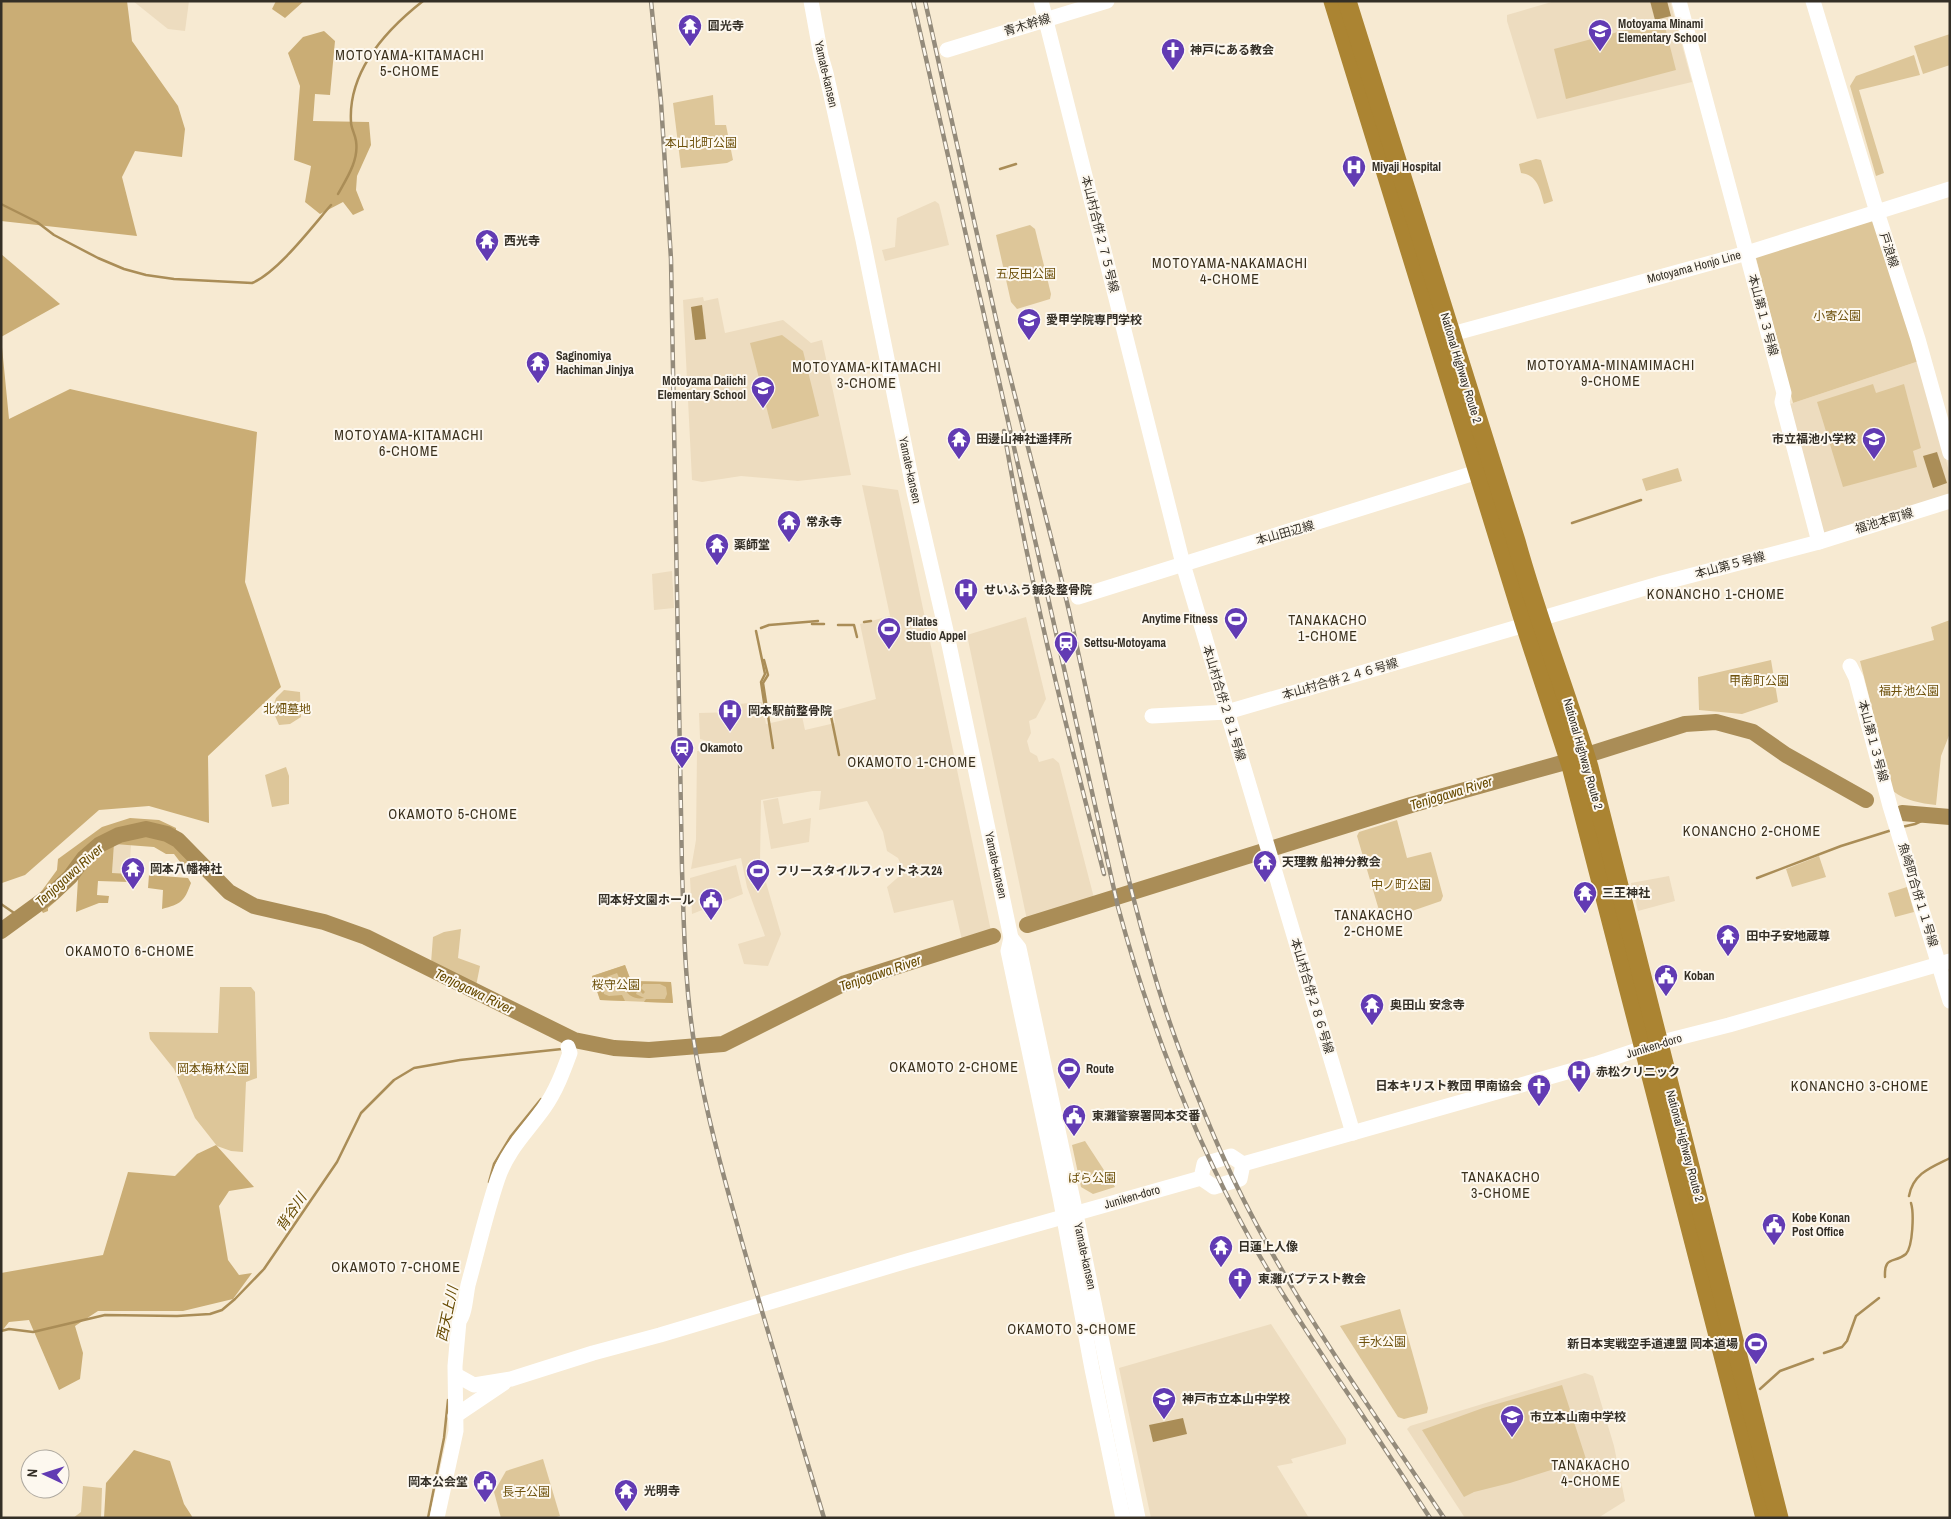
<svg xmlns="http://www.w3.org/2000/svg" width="1951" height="1519" viewBox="0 0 1951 1519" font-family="'Archivo Narrow','Noto Sans JP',sans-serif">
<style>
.built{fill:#eddcbf}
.green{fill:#ddc699}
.forest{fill:#caad75}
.water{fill:#aa8d57}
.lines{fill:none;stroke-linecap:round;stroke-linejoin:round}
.stream{stroke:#aa8d57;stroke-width:2.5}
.river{stroke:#aa8d57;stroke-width:16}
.secondary{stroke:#fff;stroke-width:15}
.highway{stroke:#ab8432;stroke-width:19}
.rail-casing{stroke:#948b7b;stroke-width:4.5}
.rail{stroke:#fdf8ef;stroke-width:2.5;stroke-dasharray:8;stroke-linecap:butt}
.labels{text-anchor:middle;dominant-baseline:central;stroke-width:4;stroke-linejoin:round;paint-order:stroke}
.poi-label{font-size:12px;font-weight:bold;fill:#342f26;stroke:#fdf8ef;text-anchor:start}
.street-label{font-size:12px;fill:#342f26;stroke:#fdf8ef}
.park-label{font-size:12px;fill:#6e510c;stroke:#fdf8ef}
.neighbourhood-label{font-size:14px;letter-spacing:1px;fill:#392f1c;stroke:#fdf8ef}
.water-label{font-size:14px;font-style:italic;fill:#674a01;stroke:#fdf8ef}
</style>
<rect width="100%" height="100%" fill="#f7ead2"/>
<g class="built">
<path d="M133 1H189L185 31 168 29Z"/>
<path d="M1555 1H1670L1692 82 1537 119 1507 21V15Z"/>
<path d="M935 201 939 204 949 245 885 261 882 250 895 247 897 218Z"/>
<path d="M703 297 704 301 718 298 725 333 783 320 811 343 822 340 851 475 798 481 741 476 702 482 692 480 683 300Z"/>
<path d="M1919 361 1942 443 1950 476V495L1825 534 1821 531 1790 404Z"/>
<path d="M862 485 898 490 991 931 962 940 953 900 894 913 887 887 904 872 898 858 887 851 883 832 867 801 819 810 821 791H813L761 800 760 862 781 934 768 966 744 964 738 944 765 936 747 887 741 858 691 869 696 840 697 751H723V745L700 739 699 713 737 712 738 704 762 702 766 724 802 716 805 730 835 723 833 711 876 699 860 624 890 616Z"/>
<path d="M672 571 674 608 654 610 652 574Z"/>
<path d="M1026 617 1046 699 1036 718 1029 721 1031 733 1027 741 1030 752 1037 756 1039 762 1053 758 1059 763 1094 898 1027 920 967 635Z"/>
<path d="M778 798 783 824 811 818 809 842 771 849 763 801Z"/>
<path d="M114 844 131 845 129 874 112 873Z"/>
<path d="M736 865 743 894 692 914 690 878Z"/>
<path d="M1669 876 1675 901 1638 911 1631 883Z"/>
<path d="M1271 1324 1346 1439V1444L1291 1459 1293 1463 1277 1466 1309 1518H1151L1119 1368Z"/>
<path d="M1585 1373 1593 1376 1614 1446 1625 1501 1598 1518H1465L1407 1429 1410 1426Z"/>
</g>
<g class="green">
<path d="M1648 24 1650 30 1665 27 1676 70 1566 99 1554 49Z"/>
<path d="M1950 34V65L1923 74 1914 46Z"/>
<path d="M1914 55 1920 75 1859 90 1884 173 1876 176 1850 86 1856 76Z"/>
<path d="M713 95 715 125H726L733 160 727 163 681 168 673 103Z"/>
<path d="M1536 159 1541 160 1553 201 1544 204C1540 190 1538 175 1521 173L1519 164Z"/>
<path d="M1869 219 1875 223 1919 361 1793 403 1756 258 1757 254Z"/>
<path d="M1030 225 1035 229 1051 294 1050 299 1017 309 1011 302 996 235Z"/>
<path d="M782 335 803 351 819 416 772 429 750 343Z"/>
<path d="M1873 384 1876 393 1904 384 1921 448 1913 451 1917 467 1843 487 1817 402Z"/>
<path d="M1678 468 1682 481 1646 491 1642 479Z"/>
<path d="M1950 620V733L1941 756 1936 805C1920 803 1906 801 1893 791L1860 661 1934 640 1931 627Z"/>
<path d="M1771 660 1778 702 1742 714 1699 710 1698 677Z"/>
<path d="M284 690 300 692 301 717 290 724 279 725 272 709 276 698Z"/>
<path d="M286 767 289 776V804L272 807 265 775Z"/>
<path d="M1397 820 1407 858 1431 852 1443 896 1441 901 1386 920 1381 917 1357 836 1359 832Z"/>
<path d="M1819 856 1826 877 1792 887 1786 869Z"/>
<path d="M1907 887 1914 912 1895 917 1888 893Z"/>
<path d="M461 929 458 958 480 966 476 986 431 963 433 937 444 932Z"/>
<path d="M625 965 631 981 671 982 673 1003 600 1000 592 976Z"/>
<path d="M220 987H251L255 992 257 1078 246 1082 243 1152 231 1151 217 1146 195 1118 174 1069 150 1039 149 1032 218 1033Z"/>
<path d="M1085 1141 1115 1187 1093 1194 1081 1187 1072 1145Z"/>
<path d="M1400 1309 1428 1408 1427 1413 1404 1419 1398 1417 1340 1326Z"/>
<path d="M1562 1385 1586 1459 1510 1483 1474 1492 1464 1497 1422 1430 1483 1408Z"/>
<path d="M543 1459 560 1516 553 1518H501L494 1492 506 1471Z"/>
<path d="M83 1486 102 1488 101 1518H73L81 1512Z"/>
</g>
<g class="forest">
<path d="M1 1H127L132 41 178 106 185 129 182 157 135 151 122 177 137 236 1 221Z"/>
<path d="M276 1H304L285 18 272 9Z"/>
<path d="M324 31 335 41 330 95 315 94 313 121 369 122 371 145 357 176 356 190 364 210 353 215 343 202 320 214 305 202 311 166 294 160 300 86 288 53 303 37Z"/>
<path d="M1 254 60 304 1 337Z"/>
<path d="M1 337 9 419 70 389 257 432 245 582 281 687 208 756 209 823 149 806 99 810 25 875 2 883Z"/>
<path d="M130 818 159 820 176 828V831L151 825 134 824 129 829C138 836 148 834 159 838 173 842 184 851 195 861V871H187L174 854H166L154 847 114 844 112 873 132 874 129 882 98 881 97 895 109 896 108 903H99L76 912 78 879 58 893 56 901 48 908V911L43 913 35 900 57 870 58 859 102 827Z"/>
<path d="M149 875 188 878 191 883C184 902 181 904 162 909L163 890 148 888Z"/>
<path d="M625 965 631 981 671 982 673 1003 644 1002 646 999H665L667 994 666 987 660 984H643L641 988 645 992 643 994 638 989 636 994 644 998C627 1001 623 986 617 973L601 979 604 994 609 996 622 995 625 1001 600 1000 592 976Z"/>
<path d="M216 1145 254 1187 229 1191 219 1206 228 1260 239 1275 252 1273 233 1299 183 1311H98L75 1326 83 1353 80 1379 59 1390 29 1320 9 1322 1 1332V1273L103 1255 128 1172 175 1176 197 1154Z"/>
<path d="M134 1450 170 1461 184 1504 193 1518H104L106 1483Z"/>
</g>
<g class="water">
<path d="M1650 1H1667L1671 16 1655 20Z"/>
<path d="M702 305 706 339 695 340 691 307Z"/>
<path d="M1937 452 1947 483 1933 488 1923 456Z"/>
<path d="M1183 1418 1187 1434 1153 1442 1149 1425Z"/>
</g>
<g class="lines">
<g class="stream">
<path d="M1000 169 1016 164"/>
<path d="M338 194C347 178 359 160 356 141 355 134 351 128 351 122 348 72 386 30 423 1"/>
<path d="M1 204 37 222 54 235 98 258 124 269 146 275 174 279 252 283C278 272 312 227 331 205"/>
<path d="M1572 523 1641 500"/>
<path d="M864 622 871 621"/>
<path d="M812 624H824"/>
<path d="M838 625H853"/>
<path d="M854 625 857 637"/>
<path d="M761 628 769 625 818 621"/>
<path d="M756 631 765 674 761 682 766 715"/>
<path d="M764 660 768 675 763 683 773 748"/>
<path d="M831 716 839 755"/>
<path d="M1902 827 1915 824 1932 816"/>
<path d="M1757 878 1841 846 1892 830"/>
<path d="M1 904 20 917"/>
<path d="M574 1045 581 1042"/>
<path d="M489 1182 494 1164 511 1136 541 1099"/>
<path d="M1909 1196C1913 1173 1932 1167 1950 1158"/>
<path d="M1885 1277C1884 1255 1894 1264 1906 1254 1913 1246 1914 1213 1911 1203"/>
<path d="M1 1331 9 1329 33 1332 105 1315 177 1316 210 1314 222 1310 235 1299 264 1269 337 1162 361 1113 394 1080 414 1068 460 1060 562 1049"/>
<path d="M1824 1353 1842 1347 1847 1341 1856 1316 1879 1298"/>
<path d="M1760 1389 1780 1371 1813 1359"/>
<path d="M428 1518 444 1438 448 1400"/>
</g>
<g class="river">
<path d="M1902 813 1950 817"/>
<path d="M1027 925 1411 805 1562 763 1685 724 1716 722 1753 732 1786 755 1866 800"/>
<path d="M1 931 53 893 70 877 84 858 99 845 119 835 146 829 167 834 178 840 229 892 254 906 324 922 366 937 574 1040 614 1048 649 1050 723 1044 845 983 993 936"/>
</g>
<g class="secondary">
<path d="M811 1 821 56 826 73 863 240 914 492 947 635 1011 938 1008 951 1060 1197 1092 1369 1123 1518"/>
<path d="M1041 1 1183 564 1353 1133"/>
<path d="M1679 1 1784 393 1782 402 1819 542"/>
<path d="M1813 1 1877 212 1918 339 1950 453"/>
<path d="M947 50 1107 1"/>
<path d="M1441 337 1747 253 1950 189"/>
<path d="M1078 597 1487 469"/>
<path d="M1850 666 1856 678 1890 806 1950 1001"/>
<path d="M1152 716 1227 712 1525 625 1539 619 1662 583 1819 542 1950 501"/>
<path d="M1011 938 1019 948 1076 1214 1138 1518"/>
<path d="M1243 1164 1595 1064 1658 1043 1729 1025 1950 961"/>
<path d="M1201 1178 1204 1164 1231 1156 1243 1164"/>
<path d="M1201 1178 1214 1187 1240 1179 1243 1164"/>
<path d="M456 1375 474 1385 511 1379 593 1353 660 1335 907 1261 1201 1178"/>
<path d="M455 1416 504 1383"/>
<path d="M437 1518 456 1431 455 1366 459 1321C465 1315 466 1294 468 1285 478 1249 486 1213 498 1178 508 1149 527 1132 544 1108 556 1091 563 1072 570 1053L568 1047"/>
</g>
<g class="highway">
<path d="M1333 1 1525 625 1571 766 1765 1518"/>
<path d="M1347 1 1516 541C1537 618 1566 691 1589 767L1779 1518"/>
</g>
<g class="rail-casing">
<g id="rail">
<path d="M651 1 661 102 671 259 682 869C684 931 685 993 696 1054 706 1112 721 1167 737 1224 764 1322 795 1420 824 1518"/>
<path d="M913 1 1118 907C1150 1025 1194 1139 1254 1246 1277 1287 1304 1327 1330 1367 1364 1417 1397 1467 1430 1518"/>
<path d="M925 1C949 107 972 213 996 319 1019 416 1046 513 1069 611 1095 727 1117 845 1150 959 1168 1025 1193 1088 1220 1150 1278 1282 1365 1399 1444 1518"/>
<path d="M1004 431C1029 580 1066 727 1104 874"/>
</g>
</g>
<use href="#rail" class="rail"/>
</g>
<defs>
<g id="temple-pin" transform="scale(1.25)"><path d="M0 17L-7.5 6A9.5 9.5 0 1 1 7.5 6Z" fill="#623bb3" stroke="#fdf8ef"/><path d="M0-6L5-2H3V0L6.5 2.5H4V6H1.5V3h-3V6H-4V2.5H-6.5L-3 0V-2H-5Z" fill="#fff"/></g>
<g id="school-pin" transform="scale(1.25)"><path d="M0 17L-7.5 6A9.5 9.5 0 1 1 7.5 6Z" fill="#623bb3" stroke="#fdf8ef"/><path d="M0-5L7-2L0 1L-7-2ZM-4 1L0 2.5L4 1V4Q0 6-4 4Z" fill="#fff"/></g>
<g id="church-pin" transform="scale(1.25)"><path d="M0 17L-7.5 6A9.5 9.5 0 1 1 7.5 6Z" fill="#623bb3" stroke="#fdf8ef"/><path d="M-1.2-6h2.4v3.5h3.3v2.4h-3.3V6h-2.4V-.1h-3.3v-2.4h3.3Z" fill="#fff"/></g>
<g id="hospital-pin" transform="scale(1.25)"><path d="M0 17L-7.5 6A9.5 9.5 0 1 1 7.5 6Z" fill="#623bb3" stroke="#fdf8ef"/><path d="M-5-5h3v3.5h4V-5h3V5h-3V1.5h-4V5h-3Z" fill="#fff"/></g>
<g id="university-pin" transform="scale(1.25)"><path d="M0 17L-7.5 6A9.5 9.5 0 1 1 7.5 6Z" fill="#623bb3" stroke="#fdf8ef"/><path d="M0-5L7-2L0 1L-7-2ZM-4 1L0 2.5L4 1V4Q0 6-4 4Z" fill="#fff"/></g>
<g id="stadium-pin" transform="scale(1.25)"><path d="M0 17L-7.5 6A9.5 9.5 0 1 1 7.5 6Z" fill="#623bb3" stroke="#fdf8ef"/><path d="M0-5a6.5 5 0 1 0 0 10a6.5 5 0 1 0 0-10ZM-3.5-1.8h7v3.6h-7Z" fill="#fff"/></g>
<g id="station-pin" transform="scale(1.25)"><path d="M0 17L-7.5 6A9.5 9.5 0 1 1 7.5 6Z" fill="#623bb3" stroke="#fdf8ef"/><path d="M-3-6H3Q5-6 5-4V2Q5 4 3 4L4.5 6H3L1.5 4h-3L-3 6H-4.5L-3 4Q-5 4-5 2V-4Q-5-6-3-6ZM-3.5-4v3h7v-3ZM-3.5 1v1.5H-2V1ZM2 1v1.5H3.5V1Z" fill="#fff"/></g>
<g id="civic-pin" transform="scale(1.25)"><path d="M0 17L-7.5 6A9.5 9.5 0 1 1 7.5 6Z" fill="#623bb3" stroke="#fdf8ef"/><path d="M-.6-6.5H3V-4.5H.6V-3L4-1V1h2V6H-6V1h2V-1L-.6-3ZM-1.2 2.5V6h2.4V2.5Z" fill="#fff"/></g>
</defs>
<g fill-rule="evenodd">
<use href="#temple-pin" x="690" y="26"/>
<use href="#school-pin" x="1600" y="31"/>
<use href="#church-pin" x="1173" y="50"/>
<use href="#hospital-pin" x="1354" y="167"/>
<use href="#temple-pin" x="487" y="241"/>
<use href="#university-pin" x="1029" y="320"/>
<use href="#temple-pin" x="538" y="363"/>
<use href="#school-pin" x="763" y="388"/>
<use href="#temple-pin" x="959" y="439"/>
<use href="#school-pin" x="1874" y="439"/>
<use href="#temple-pin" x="789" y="522"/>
<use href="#temple-pin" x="717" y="545"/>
<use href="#hospital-pin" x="966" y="590"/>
<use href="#stadium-pin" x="1236" y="619"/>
<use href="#stadium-pin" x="889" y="629"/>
<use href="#station-pin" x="1066" y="643"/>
<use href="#hospital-pin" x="730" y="711"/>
<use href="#station-pin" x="682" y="748"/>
<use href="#temple-pin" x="1265" y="862"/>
<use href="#temple-pin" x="133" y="869"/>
<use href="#stadium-pin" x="758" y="871"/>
<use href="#temple-pin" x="1585" y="893"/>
<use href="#civic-pin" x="711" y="900"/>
<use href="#temple-pin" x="1728" y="936"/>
<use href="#civic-pin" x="1666" y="976"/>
<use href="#temple-pin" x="1372" y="1005"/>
<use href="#stadium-pin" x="1069" y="1069"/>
<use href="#hospital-pin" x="1579" y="1072"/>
<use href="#church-pin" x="1539" y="1086"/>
<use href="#civic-pin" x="1074" y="1116"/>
<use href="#civic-pin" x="1774" y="1225"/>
<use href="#temple-pin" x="1221" y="1247"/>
<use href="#church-pin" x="1240" y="1279"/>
<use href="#stadium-pin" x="1756" y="1344"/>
<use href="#school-pin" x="1164" y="1399"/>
<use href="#school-pin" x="1512" y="1417"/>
<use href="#civic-pin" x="485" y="1482"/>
<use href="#temple-pin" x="626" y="1491"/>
</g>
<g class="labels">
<g class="poi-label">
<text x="1618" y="24">Motoyama Minami<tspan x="1618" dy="14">Elementary School</tspan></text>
<text x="708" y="26">圓光寺</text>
<text x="1190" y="50">神戸にある教会</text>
<text x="1372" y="167">Miyaji Hospital</text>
<text x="504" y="241">西光寺</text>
<text x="1046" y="320">愛甲学院専門学校</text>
<text x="556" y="356">Saginomiya<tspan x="556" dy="14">Hachiman Jinjya</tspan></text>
<text x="746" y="381" text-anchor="end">Motoyama Daiichi<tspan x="746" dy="14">Elementary School</tspan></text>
<text x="976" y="439">田邊山神社遥拝所</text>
<text x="1856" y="439" text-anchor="end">市立福池小学校</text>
<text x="806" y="522">常永寺</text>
<text x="734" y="545">薬師堂</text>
<text x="984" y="590">せいふう鍼灸整骨院</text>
<text x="1218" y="619" text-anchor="end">Anytime Fitness</text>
<text x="906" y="622">Pilates<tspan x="906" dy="14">Studio Appel</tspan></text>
<text x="1084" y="643">Settsu-Motoyama</text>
<text x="748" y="711">岡本駅前整骨院</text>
<text x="700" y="748">Okamoto</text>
<text x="1282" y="862">天理教 船神分教会</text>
<text x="150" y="869">岡本八幡神社</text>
<text x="776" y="871">フリースタイルフィットネス24</text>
<text x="1602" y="893">三王神社</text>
<text x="694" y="900" text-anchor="end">岡本好文園ホール</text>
<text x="1746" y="936">田中子安地蔵尊</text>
<text x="1684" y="976">Koban</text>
<text x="1390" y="1005">奥田山 安念寺</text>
<text x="1086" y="1069">Route</text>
<text x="1596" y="1072">赤松クリニック</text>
<text x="1522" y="1086" text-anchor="end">日本キリスト教団 甲南協会</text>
<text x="1092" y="1116">東灘警察署岡本交番</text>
<text x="1792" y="1218">Kobe Konan<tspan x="1792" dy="14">Post Office</tspan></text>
<text x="1238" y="1247">日蓮上人像</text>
<text x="1258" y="1279">東灘バプテスト教会</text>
<text x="1738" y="1344" text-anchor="end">新日本実戦空手道連盟 岡本道場</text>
<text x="1182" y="1399">神戸市立本山中学校</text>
<text x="1530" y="1417">市立本山南中学校</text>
<text x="468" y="1482" text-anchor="end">岡本公会堂</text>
<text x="644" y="1491">光明寺</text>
</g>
<g class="street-label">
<text transform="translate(1027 25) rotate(-17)">青木幹線</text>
<text transform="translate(826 74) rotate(77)">Yamate-kansen</text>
<text transform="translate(1100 234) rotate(76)">本山村合併２７５号線</text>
<text transform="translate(1889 250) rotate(72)">戸浪線</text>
<text transform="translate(1694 267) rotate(-15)">Motoyama Honjo Line</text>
<text transform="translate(1763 315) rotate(75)">本山第１３号線</text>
<text transform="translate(1461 368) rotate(73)">National Highway Route 2</text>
<text transform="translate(910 470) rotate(78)">Yamate-kansen</text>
<text transform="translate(1884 521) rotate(-17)">福池本町線</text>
<text transform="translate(1285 533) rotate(-16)">本山田辺線</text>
<text transform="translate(1730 565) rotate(-15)">本山第５号線</text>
<text transform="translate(1340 679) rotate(-16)">本山村合併２４６号線</text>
<text transform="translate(1224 703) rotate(73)">本山村合併２８１号線</text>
<text transform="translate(1873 741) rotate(75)">本山第１３号線</text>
<text transform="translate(1583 754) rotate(74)">National Highway Route 2</text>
<text transform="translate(996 865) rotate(78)">Yamate-kansen</text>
<text transform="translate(1918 895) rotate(73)">魚崎町合併１１号線</text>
<text transform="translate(1312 996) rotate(73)">本山村合併２８６号線</text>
<text transform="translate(1654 1046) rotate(-17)">Juniken-doro</text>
<text transform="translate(1685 1146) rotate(75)">National Highway Route 2</text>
<text transform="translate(1132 1197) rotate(-16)">Juniken-doro</text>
<text transform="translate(1085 1256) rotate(78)">Yamate-kansen</text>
</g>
<g class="park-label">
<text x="701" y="143">本山北町公園</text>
<text x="1026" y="274">五反田公園</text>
<text x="1837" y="316">小寄公園</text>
<text x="1759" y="681">甲南町公園</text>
<text x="1909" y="691">福井池公園</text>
<text x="287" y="709">北畑墓地</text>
<text x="1401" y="885">中ノ町公園</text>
<text x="616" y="985">桜守公園</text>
<text x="213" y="1069">岡本梅林公園</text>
<text x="1092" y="1178">ばら公園</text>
<text x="1382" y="1342">手水公園</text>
<text x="526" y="1492">長子公園</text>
</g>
<g class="neighbourhood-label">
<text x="410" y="55">MOTOYAMA-KITAMACHI<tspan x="410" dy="16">5-CHOME</tspan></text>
<text x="1230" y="263">MOTOYAMA-NAKAMACHI<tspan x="1230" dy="16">4-CHOME</tspan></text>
<text x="1611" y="365">MOTOYAMA-MINAMIMACHI<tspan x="1611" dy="16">9-CHOME</tspan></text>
<text x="867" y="367">MOTOYAMA-KITAMACHI<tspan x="867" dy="16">3-CHOME</tspan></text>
<text x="409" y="435">MOTOYAMA-KITAMACHI<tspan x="409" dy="16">6-CHOME</tspan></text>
<text x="1716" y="594">KONANCHO 1-CHOME</text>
<text x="1328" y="620">TANAKACHO<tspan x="1328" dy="16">1-CHOME</tspan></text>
<text x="912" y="762">OKAMOTO 1-CHOME</text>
<text x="453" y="814">OKAMOTO 5-CHOME</text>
<text x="1752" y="831">KONANCHO 2-CHOME</text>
<text x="1374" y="915">TANAKACHO<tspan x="1374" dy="16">2-CHOME</tspan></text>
<text x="130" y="951">OKAMOTO 6-CHOME</text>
<text x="954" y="1067">OKAMOTO 2-CHOME</text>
<text x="1860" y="1086">KONANCHO 3-CHOME</text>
<text x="1501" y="1177">TANAKACHO<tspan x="1501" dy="16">3-CHOME</tspan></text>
<text x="396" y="1267">OKAMOTO 7-CHOME</text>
<text x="1072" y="1329">OKAMOTO 3-CHOME</text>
<text x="1591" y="1465">TANAKACHO<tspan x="1591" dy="16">4-CHOME</tspan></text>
</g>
<g class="water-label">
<text transform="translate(1451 793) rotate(-17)">Tenjogawa River</text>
<text transform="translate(69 875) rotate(-42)">Tenjogawa River</text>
<text transform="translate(880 973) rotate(-19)">Tenjogawa River</text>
<text transform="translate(474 991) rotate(26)">Tenjogawa River</text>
<text transform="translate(291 1212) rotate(-56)">背谷川</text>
<text transform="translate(447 1314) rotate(-78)">西天上川</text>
</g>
</g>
<rect width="1951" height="1519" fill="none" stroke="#342f26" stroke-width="5"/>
<g transform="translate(45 1474) rotate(274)"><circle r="24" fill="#fdf8ef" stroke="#ada89f"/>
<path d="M0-4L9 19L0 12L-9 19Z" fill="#623bb3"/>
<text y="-8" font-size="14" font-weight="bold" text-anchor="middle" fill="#342f26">N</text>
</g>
</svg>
